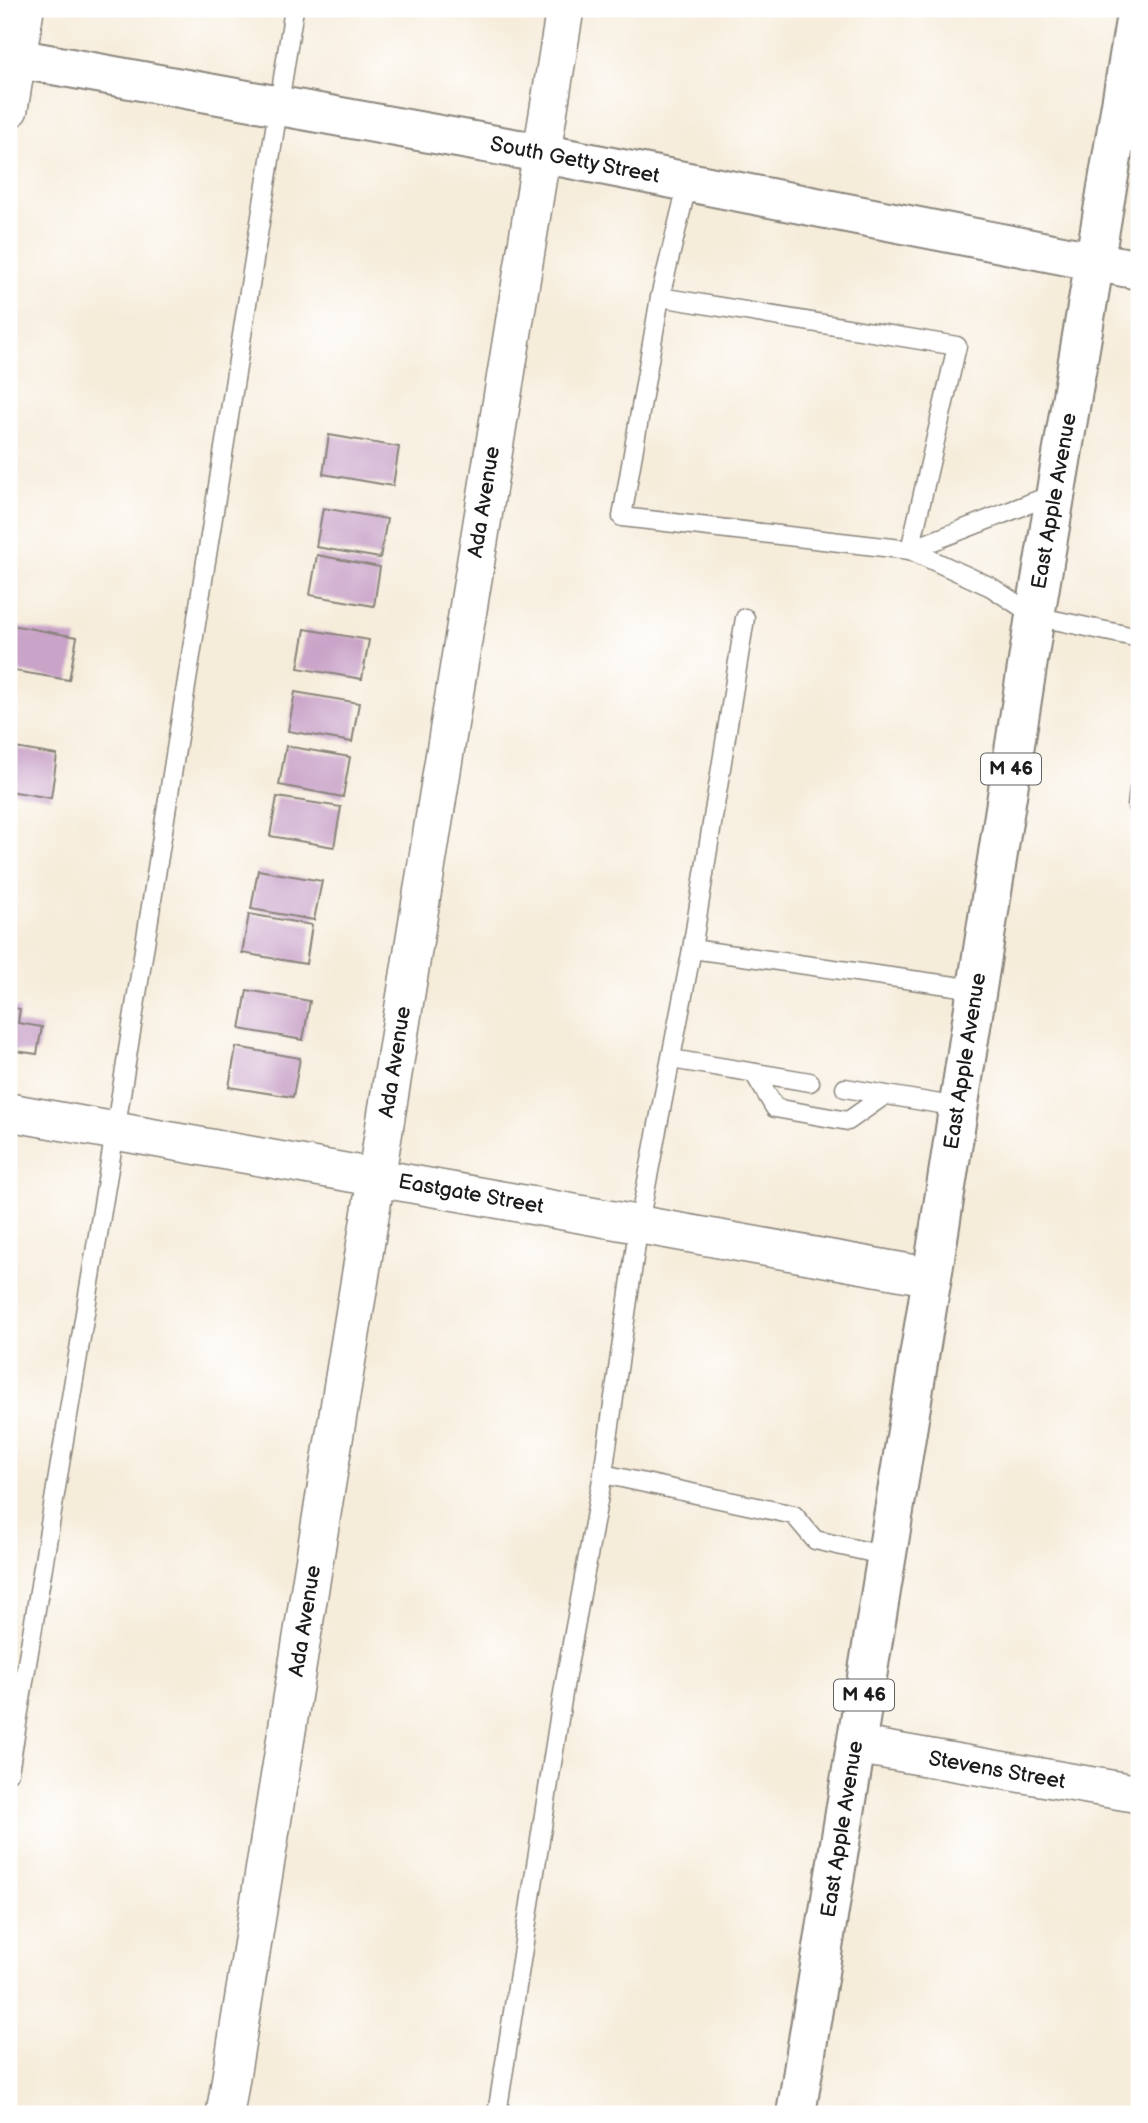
<svg xmlns="http://www.w3.org/2000/svg" width="1148" height="2123" viewBox="0 0 1148 2123" font-family="'Balsamiq Sans',sans-serif">
<style>
.building{fill:#c9a3c8}
.lines{fill:none;stroke-linecap:round;stroke-linejoin:round}
.service-casing{stroke:#89847b;stroke-width:21}
.minor-casing{stroke:#89847b;stroke-width:40}
.secondary-casing{stroke:#89847b;stroke-width:42}
.primary-casing{stroke:#89847b;stroke-width:42}
.service{stroke:#fff;stroke-width:18}
.minor{stroke:#fff;stroke-width:37}
.secondary{stroke:#fff;stroke-width:38}
.primary{stroke:#fff;stroke-width:38}
.labels{text-anchor:middle;dominant-baseline:central;stroke-width:5;stroke-linejoin:round;paint-order:stroke}
.shield{fill:#fff;stroke:#606060;stroke-width:2}
.shield-label{font-size:19px;font-weight:bold;fill:#1c1c1c}
.street-label{font-size:21px;fill:#1c1c1c;stroke:#fff}
</style>
<rect width="100%" height="100%" fill="#fff"/>
<filter id="ink" filterUnits="userSpaceOnUse"><feTurbulence type="fractalNoise" baseFrequency=".0143" numOctaves="2"/><feDisplacementMap in="SourceGraphic" scale="14" xChannelSelector="R" yChannelSelector="G"/><feConvolveMatrix kernelMatrix="1 2 1 2 8 2 1 2 1" color-interpolation-filters="sRGB"/></filter>
<filter id="wash" filterUnits="userSpaceOnUse"><feTurbulence type="fractalNoise" baseFrequency=".00686" numOctaves="4" result="noise"/><feDisplacementMap in="SourceGraphic" scale="28" xChannelSelector="R" yChannelSelector="G"/><feGaussianBlur stdDeviation="1.57" result="paint"/><feColorMatrix in="noise" values="0 0 0 0 0 0 0 0 0 0 0 0 0 0 0 0 0 1.4 0 .05"/><feComposite in="paint" operator="in"/></filter>
<g filter="url(#wash)">
<rect width="100%" height="100%" fill="#f6ecda"/>
<g id="blocks">
<g class="building">
<path d="M329 435 399 447 393 486 323 474Z"/>
<path d="M323 508 387 519 380 558 316 547Z"/>
<path d="M317 555 380 567 374 606 310 595Z"/>
<path d="M11 625 77 637 69 680 9 670Z"/>
<path d="M305 629 369 640 362 679 298 668Z"/>
<path d="M295 692 359 703 352 742 288 731Z"/>
<path d="M286 746 350 757 343 797 279 785Z"/>
<path d="M9 747 57 755 51 798 9 791Z"/>
<path d="M277 797 341 807 334 847 270 836Z"/>
<path d="M258 870 322 881 314 920 251 909Z"/>
<path d="M249 914 312 925 306 964 242 953Z"/>
<path d="M247 990 310 1001 303 1040 240 1029Z"/>
<path d="M9 1007 20 1009 18 1023 42 1027 37 1054 9 1050Z"/>
<path d="M236 1047 300 1058 293 1097 229 1087Z"/>
</g>
</g>
</g>
<g filter="url(#ink)">
<use href="#blocks" fill-opacity="0" stroke="#89847b" stroke-width="2"/>
<g class="lines">
<g class="service-casing">
<g id="service">
<path d="M660 297 622 517 910 550 957 346 660 297 688 182"/>
<path d="M1054 494 910 550 991 587 1035 616 1139 638"/>
<path d="M1137 806 1139 789"/>
<path d="M692 949 976 989"/>
<path d="M671 1059 810 1082"/>
<path d="M754 1073 775 1108 848 1121 885 1095"/>
<path d="M845 1088 958 1107"/>
<path d="M603 1474 639 1223 692 949 745 618"/>
<path d="M9 1772 115 1132 294 9"/>
<path d="M497 2114 564 1687 603 1474 794 1515 815 1540 887 1556"/>
</g>
</g>
<g class="minor-casing">
<g id="minor">
<path d="M9 109 25 9"/>
<path d="M9 1112 932 1277"/>
<path d="M856 1745 1139 1794"/>
<path d="M225 2114 565 9"/>
</g>
</g>
<g class="secondary-casing">
<path id="secondary" d="M9 57 540 153 1139 270"/>
</g>
<g class="primary-casing">
<path id="primary" d="M796 2114 932 1277 1035 616 1137 9"/>
</g>
<use href="#service" class="service"/>
<use href="#minor" class="minor"/>
<use href="#secondary" class="secondary"/>
<use href="#primary" class="primary"/>
</g>
</g>
<g class="labels">
<g class="shield">
<rect x="981" y="753.5" width="60" height="31" rx="5"/>
<rect x="834" y="1679.5" width="60" height="31" rx="5"/>
</g>
<g class="shield-label">
<text x="1011" y="769">M 46</text>
<text x="864" y="1695">M 46</text>
</g>
<g class="street-label">
<text transform="translate(575 160) rotate(11)">South Getty Street</text>
<text transform="translate(1054 501) rotate(-80)">East Apple Avenue</text>
<text transform="translate(484 502) rotate(-81)">Ada Avenue</text>
<text transform="translate(965 1061) rotate(-81)">East Apple Avenue</text>
<text transform="translate(395 1062) rotate(-81)">Ada Avenue</text>
<text transform="translate(471 1194) rotate(10)">Eastgate Street</text>
<text transform="translate(305 1621) rotate(-81)">Ada Avenue</text>
<text transform="translate(997 1770) rotate(10)">Stevens Street</text>
<text transform="translate(842 1829) rotate(-81)">East Apple Avenue</text>
</g>
</g>
<rect width="1148" height="2123" fill="none" stroke="#fff" stroke-width="35"/>
</svg>
